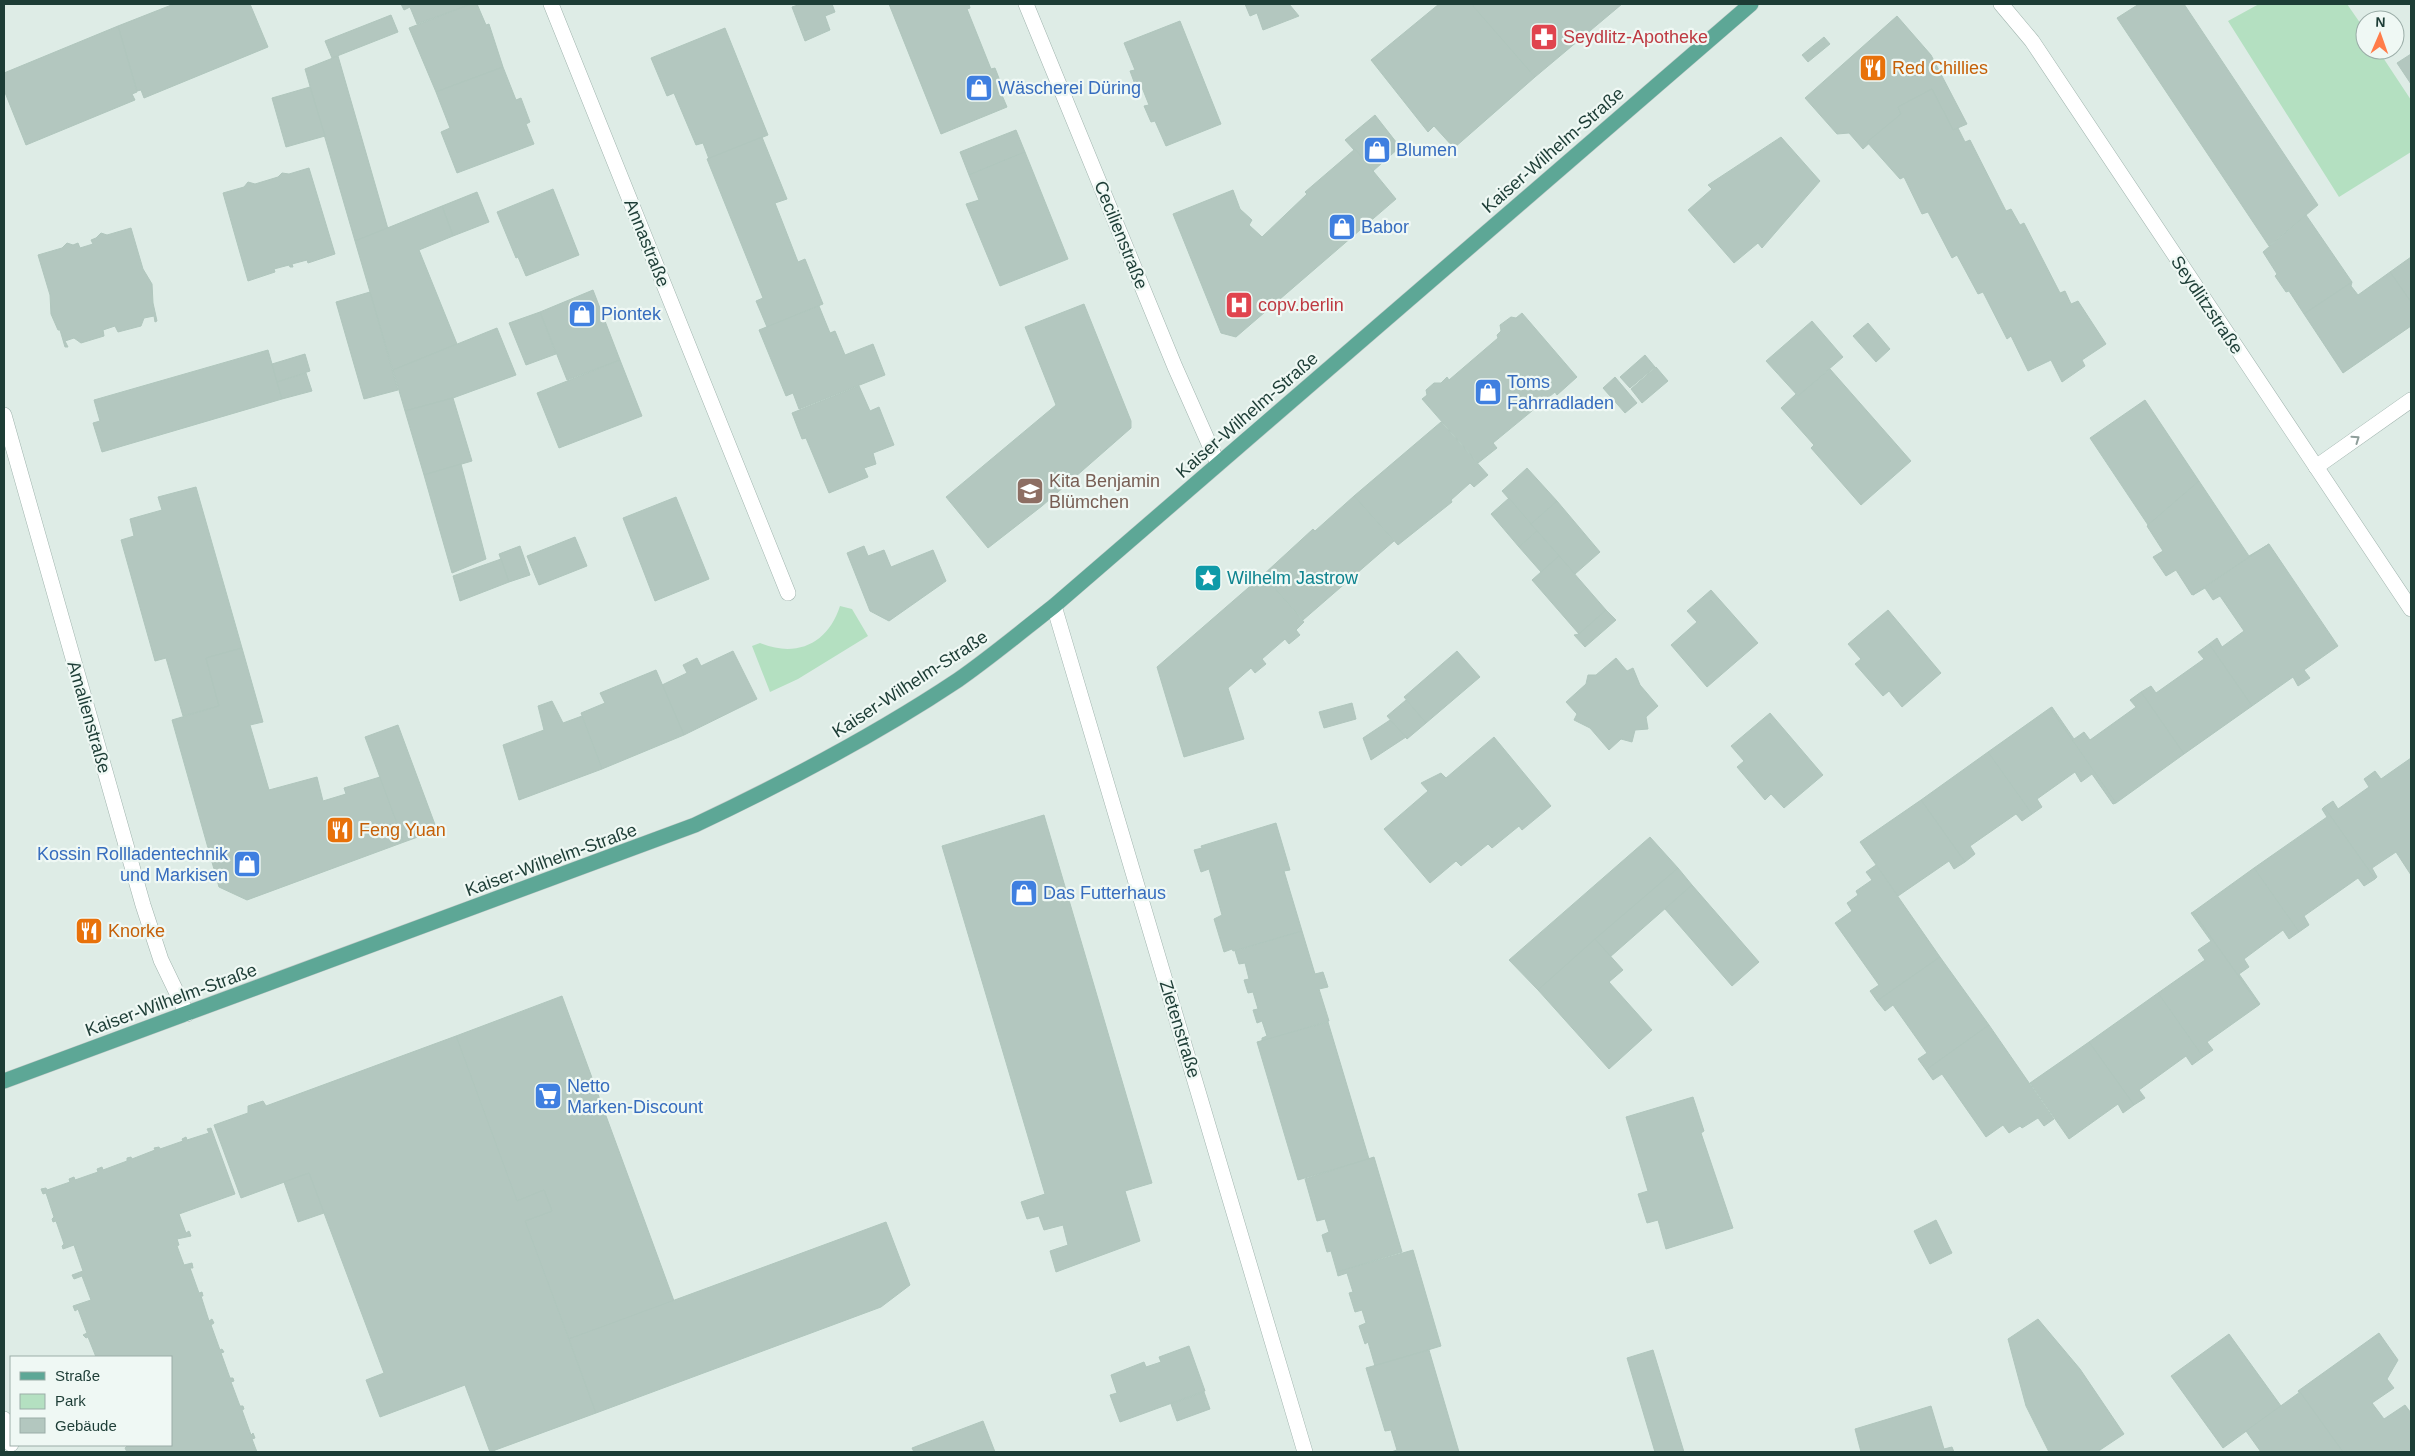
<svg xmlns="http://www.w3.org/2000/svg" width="2415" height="1456" viewBox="0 0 2415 1456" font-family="Helvetica,sans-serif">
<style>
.green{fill:#b4e0c1}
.building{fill:#b3c7bf;stroke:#b0c6bd}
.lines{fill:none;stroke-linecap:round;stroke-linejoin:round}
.minor-casing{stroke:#a0b4ae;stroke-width:16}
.major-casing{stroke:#c0c9c7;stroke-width:16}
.minor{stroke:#fff;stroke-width:15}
.major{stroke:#5da796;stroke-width:15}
.oneway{stroke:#8e9e9a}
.labels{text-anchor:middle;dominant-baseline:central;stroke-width:4.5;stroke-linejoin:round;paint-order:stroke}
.health-label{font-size:18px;fill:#be3a42;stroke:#eff8f4;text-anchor:start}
.food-label{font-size:18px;fill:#c56008;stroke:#eff8f4;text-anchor:start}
.shop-label{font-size:18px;fill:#366cbe;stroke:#eff8f4;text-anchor:start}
.street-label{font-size:18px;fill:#1d3d36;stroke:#eff8f4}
.education-label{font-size:18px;fill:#785e54;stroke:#eff8f4;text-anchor:start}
.culture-label{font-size:18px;fill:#0d838f;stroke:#eff8f4;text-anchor:start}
</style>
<rect width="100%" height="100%" fill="#deece6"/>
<g class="green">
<path d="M2259 4H2347L2365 30V50H2378L2411 100V152L2339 197 2228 21Z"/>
<path d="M840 606 852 609 868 636 798 679 770 692 752 646 760 643C796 658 828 644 840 606Z"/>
</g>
<g class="building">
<path d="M174 4H250L268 47 144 98 141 90 137 91 118 26Z"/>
<path d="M401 4H471L417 24 410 7 404 10Z"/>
<path d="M471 4H477L486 25 489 24 503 67 436 92 409 28Z"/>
<path d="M801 4H832L835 12 825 16 830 30 805 41 792 7Z"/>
<path d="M889 4H969L970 8 967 9 991 69 995 68 1002 86 999 88 1007 107 941 134Z"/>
<path d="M1245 4H1289L1299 16 1263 30 1257 13 1250 16Z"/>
<path d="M1439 4H1472L1535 77 1454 148 1434 126 1428 132 1371 60Z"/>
<path d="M1475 4H1622L1535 77 1473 6Z"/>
<path d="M2139 4H2184L2318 205 2269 246 2117 18Z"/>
<path d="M391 15 398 32 332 58 325 41Z"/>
<path d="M1897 16 1931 55 1967 124 1953 130 1932 89 1898 107 1901 114 1863 149 1849 133 1837 134 1805 98Z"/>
<path d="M1180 21 1221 124 1166 146 1155 121 1151 122 1144 106 1149 105 1141 85 1136 87 1130 71 1135 70 1124 43Z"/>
<path d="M118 26 137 92 132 94 135 100 26 145 4 90V73Z"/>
<path d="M725 28 768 135 709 159 703 143 696 145 674 93 667 96 651 58Z"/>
<path d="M1824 37 1830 44 1808 62 1802 55Z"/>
<path d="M2411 54V84L2397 63Z"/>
<path d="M338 56 388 229 355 241 305 69Z"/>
<path d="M503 67 516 100 521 98 530 122 526 124 534 144 457 173 441 132 450 128 436 92Z"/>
<path d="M310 87 325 136 286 147 272 98Z"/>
<path d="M1932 89 1953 130 1958 128 1965 142 1970 140 2006 211 2011 209 2020 225 2024 223 2060 293 2065 291 2071 304 2078 301 2106 344 2082 360 2085 366 2062 382 2051 360 2028 371 2011 336 2007 339 1983 292 1978 294 1957 255 1952 258 1928 212 1922 214 1904 177 1900 179 1867 142 1901 114 1898 107Z"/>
<path d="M1375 115 1400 147 1373 171 1345 140Z"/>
<path d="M1016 130 1025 152 969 175 960 152Z"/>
<path d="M762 137 787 199 775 203 798 262 805 259 823 304 767 327 756 301 763 298 707 159Z"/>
<path d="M1781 137 1820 181 1762 248 1758 243 1734 263 1688 210 1712 189 1708 185Z"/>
<path d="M1355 149 1396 199 1236 337 1221 333 1173 214 1233 190 1240 209 1252 220 1249 225 1262 237 1307 194 1305 192Z"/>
<path d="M1025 152 1068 259 1000 286 966 204 979 200 969 175Z"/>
<path d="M309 168 335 254 308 263 307 260 292 264 293 267H290L289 265 274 269 275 272 248 281 223 193 244 187 248 182 255 184 278 177 282 173 289 174Z"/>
<path d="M553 189 579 255 526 276 518 257 516 258 497 212Z"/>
<path d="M477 192 489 222 453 236 442 206Z"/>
<path d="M442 206 453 236 419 250 457 344 393 370 355 241Z"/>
<path d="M2306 215 2352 282 2304 314 2289 291 2286 292 2275 276 2277 274 2263 252Z"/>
<path d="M131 228 143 269 152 284 153 303 157 321 155 322 154 316 144 318 141 326 118 332 115 326 103 330 104 336 81 343 74 338 65 341 68 347H65L60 330H58L51 314 50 295 38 255 62 248 67 243 73 245 78 243 80 248 93 244 91 240 96 238 101 233 107 235Z"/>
<path d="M2411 257V302L2390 272Z"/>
<path d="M2390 272 2411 302V326L2343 373 2304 314 2352 282 2351 286 2358 295Z"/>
<path d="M593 290 620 360 567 380 540 312Z"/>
<path d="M370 292 398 390 364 399 336 302Z"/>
<path d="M1084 304 1131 421V428L1042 506 988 548 946 497 1056 405 1025 327Z"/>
<path d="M819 306 830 333 835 331 845 355 873 344 885 375 799 409 793 393 786 396 759 330Z"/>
<path d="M540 312 556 354 526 365 509 323Z"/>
<path d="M1522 313 1577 377 1557 395 1555 392 1493 443 1497 448 1478 463 1422 399 1427 395 1426 390 1434 383H1441L1447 377 1449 380 1498 338 1497 335 1501 331 1500 325 1511 317 1516 318Z"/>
<path d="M1812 321 1843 357 1798 396 1766 361Z"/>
<path d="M1868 323 1890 349 1876 362 1853 336Z"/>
<path d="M497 328 516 375 453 398 405 411 393 370Z"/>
<path d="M268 350 282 399 102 452 93 423 100 421 94 400Z"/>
<path d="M305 354 310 371 277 382 272 364Z"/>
<path d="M1645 355 1655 367 1630 388 1620 377Z"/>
<path d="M620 360 642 416 559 448 537 393Z"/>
<path d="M1656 367 1668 381 1642 403 1631 389Z"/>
<path d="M1830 369 1911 461 1861 505 1811 448 1814 445 1781 408 1796 394 1798 396Z"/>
<path d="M306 373 312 391 282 399 277 382Z"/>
<path d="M1615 377 1637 403 1625 413 1603 388Z"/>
<path d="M859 386 870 411 879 407 894 445 873 453 876 464 864 468 868 477 829 493 806 438 802 439 792 413Z"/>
<path d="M453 398 472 461 424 475 405 411Z"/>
<path d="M2145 400 2199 481 2148 525 2090 438Z"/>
<path d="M1441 422 1488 475 1474 487 1470 483 1451 500 1452 502 1398 545 1354 496Z"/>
<path d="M461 464 486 559 452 573 424 475Z"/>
<path d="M1527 468 1557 501 1531 524 1502 491Z"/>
<path d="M2199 481 2249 556 2269 544 2192 595 2176 570 2166 576 2153 557 2163 551 2147 526Z"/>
<path d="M196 487 242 648 206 658 219 706 183 716 166 658 155 661 121 540 134 536 130 519 162 510 158 497Z"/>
<path d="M1354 496 1394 541 1303 620 1263 575 1313 529 1315 531Z"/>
<path d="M676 497 709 579 655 601 623 518Z"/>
<path d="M1509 498 1537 531 1519 547 1491 514Z"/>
<path d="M1557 501 1600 552 1575 574 1531 524Z"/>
<path d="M1537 531 1559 556 1541 572 1519 547Z"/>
<path d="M575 537 587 566 539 585 527 556Z"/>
<path d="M2269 544 2338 646 2304 670 2310 678 2298 686 2293 677 2252 706 2209 644 2217 638 2222 647 2244 631 2220 596 2213 600 2205 588 2193 595Z"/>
<path d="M520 546 530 575 509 582 499 554Z"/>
<path d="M864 546 868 556 884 550 891 567 933 550 946 581 889 621 870 611 847 553Z"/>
<path d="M1559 556 1606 610 1579 634 1532 580Z"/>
<path d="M501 559 509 582 460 601 453 576Z"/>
<path d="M1263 575 1304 622 1296 630 1300 635 1289 644 1285 639 1262 659 1266 664 1255 673 1251 668 1228 688 1244 739 1184 757 1157 667Z"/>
<path d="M1711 590 1758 643 1707 687 1671 645 1697 622 1687 611Z"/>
<path d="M1606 610 1616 620 1585 647 1574 635 1579 634Z"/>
<path d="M1888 610 1941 673 1902 707 1889 691 1883 696 1855 664 1861 659 1848 644Z"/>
<path d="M2209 644 2252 706 2184 754 2141 692 2151 686 2156 693 2204 659 2198 652Z"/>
<path d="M242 648 263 722 250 725 269 790 317 777 323 801 346 794 344 788 380 777 404 842 247 900 219 887 172 720 219 706 206 658Z"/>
<path d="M733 651 757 699 684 735 662 685 687 673 683 665 697 658 701 666Z"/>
<path d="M1457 651 1480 677 1426 723 1404 697Z"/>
<path d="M1616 658 1627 671 1633 668 1640 685 1658 706 1646 717 1648 729 1635 730 1632 742 1621 739 1609 750 1590 728 1574 720 1577 714 1566 702 1586 684 1588 675H1596Z"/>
<path d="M656 670 684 735 602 769 581 713 605 703 600 693Z"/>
<path d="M2141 692 2184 754 2116 803 2050 708 2052 707 2074 739 2084 732 2090 740 2136 707 2130 700Z"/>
<path d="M1406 700 1426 723 1407 739 1387 716Z"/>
<path d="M552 701 563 723 582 716 602 769 519 800 503 745 544 730 538 706Z"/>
<path d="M1352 703 1356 719 1324 728 1319 712Z"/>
<path d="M2050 708 2116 803 2113 804 2092 774 2081 782 2075 772 2037 799 2042 807 2032 814 1988 752Z"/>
<path d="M1770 713 1823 775 1784 808 1771 794 1765 800 1737 767 1744 761 1731 746Z"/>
<path d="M1390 720 1406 737 1371 760 1363 738Z"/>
<path d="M398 725 437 830 404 842 365 737Z"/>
<path d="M1494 737 1551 806 1522 830 1519 826 1492 848 1488 844 1461 866 1456 861 1430 883 1384 829 1428 791 1421 783 1441 773 1446 778Z"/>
<path d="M1988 752 2032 814 2022 821 2016 814 1970 846 1975 854 1965 862 1921 800Z"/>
<path d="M2411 758V875L2396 852 2372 868 2377 877 2375 879 2324 807 2333 801 2338 809 2369 787 2364 779 2375 771 2381 779Z"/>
<path d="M1921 800 1965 862 1954 869 1949 861 1898 896 1860 842Z"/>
<path d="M2324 807 2375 879 2364 886 2358 878 2304 916 2309 925 2299 932 2254 868 2327 817 2322 809Z"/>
<path d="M1044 815 1152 1183 1125 1191 1140 1241 1056 1272 1050 1251 1068 1245 1063 1225 1044 1230 1039 1216 1027 1219 1021 1202 1045 1194 942 846Z"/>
<path d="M1276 823 1290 870 1284 871 1302 931 1233 951 1232 949 1224 952 1214 919 1222 915 1209 869 1201 872 1194 850 1202 848 1201 846Z"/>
<path d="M1650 837 1678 868 1538 990 1509 960Z"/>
<path d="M1876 865 1940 957 1877 1001 1870 991 1879 985 1835 923 1852 911 1847 903 1858 895 1856 891 1872 880 1866 872Z"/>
<path d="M1678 868 1692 885 1610 957 1595 939Z"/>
<path d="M2254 868 2299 932 2289 939 2283 930 2244 959 2249 967 2239 974 2260 1004 2259 1005 2193 912Z"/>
<path d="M1692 885 1759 962 1732 986 1665 909Z"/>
<path d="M2193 912 2259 1005 2207 1042 2213 1050 2203 1057 2158 993 2205 960 2198 950 2211 941 2191 913Z"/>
<path d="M1302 931 1315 974 1323 972 1328 987 1319 989 1329 1021 1262 1041V1038L1267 1036 1262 1021 1257 1023 1253 1010 1258 1009 1253 992 1248 993 1244 980 1249 979 1245 963 1239 964 1235 951Z"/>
<path d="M1595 939 1623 970 1609 982 1652 1030 1609 1069 1538 990Z"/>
<path d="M1940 957 1989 1025 1926 1070 1918 1059 1927 1053 1893 1005 1885 1011 1877 1001Z"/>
<path d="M2158 993 2203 1057 2192 1065 2186 1056 2139 1090 2145 1098 2134 1105 2089 1042Z"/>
<path d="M562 996 674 1301 569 1339 525 1221 552 1211 544 1190 517 1201 456 1036Z"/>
<path d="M1328 1022 1369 1159 1298 1180 1257 1042Z"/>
<path d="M1989 1025 2054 1119 2044 1126 2038 1118 2022 1128 2020 1126 2009 1133 2003 1125 1986 1137 1942 1074 1933 1080 1926 1070Z"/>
<path d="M456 1036 517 1201 544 1190 552 1211 525 1221 596 1413 490 1452 465 1385 380 1417 366 1380 384 1373 309 1173 241 1198 214 1125 248 1113V1106L263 1101 266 1106Z"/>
<path d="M2089 1042 2134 1105 2123 1113 2118 1104 2069 1139 2030 1083Z"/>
<path d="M1693 1097 1704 1131 1701 1133 1733 1228 1666 1249 1658 1220 1647 1223 1638 1194 1648 1191 1626 1117Z"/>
<path d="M211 1128 235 1194 179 1214 186 1233 189 1231 191 1236 177 1239 179 1245 177 1246 184 1265 192 1263 193 1268H190L199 1293 202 1292 203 1296H201L209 1321 212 1319 214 1323 211 1325 220 1350 222 1349 224 1352 221 1353 230 1378H233L234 1381 231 1382 240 1406H243L244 1409 242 1410 251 1435 253 1433 255 1438 252 1439 257 1452H127L125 1448 128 1445H171V1357H96L88 1337 86 1338 83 1335 87 1333 78 1309 75 1311 73 1306 91 1300 82 1276 74 1279 72 1275 83 1271 74 1245 63 1249 62 1246 64 1244 56 1221 53 1222 52 1219 54 1217 46 1193 43 1194 41 1189 46 1188 47 1190 70 1182 69 1179 74 1177 75 1180 98 1172 97 1169 102 1167 103 1170 127 1161V1158L131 1157 132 1159 155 1150 154 1148 159 1147 160 1149 183 1141 182 1139 186 1137 187 1140 209 1133 207 1129Z"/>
<path d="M1374 1157 1402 1252 1337 1272 1331 1251 1327 1252 1322 1235 1329 1232 1325 1219 1317 1221 1305 1179Z"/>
<path d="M309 1173 324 1213 298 1222 284 1182Z"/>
<path d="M1936 1220 1952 1253 1930 1264 1914 1231Z"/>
<path d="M886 1222 910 1285 881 1307 596 1413 569 1339Z"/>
<path d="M1413 1250 1441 1346 1375 1366 1368 1342 1365 1344 1359 1326 1366 1323 1362 1310 1355 1312 1349 1293 1353 1292 1347 1273 1338 1276 1337 1272Z"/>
<path d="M2038 1319 2080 1369 2124 1434 2097 1452H2049L2026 1406 2008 1339Z"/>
<path d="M2379 1333 2398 1360 2387 1379 2394 1388 2372 1403 2384 1419 2405 1405 2411 1413V1452H2343L2298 1391Z"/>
<path d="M2229 1334 2281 1406 2223 1448 2171 1376Z"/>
<path d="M1189 1346 1205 1391 1120 1422 1110 1395 1117 1393 1111 1375 1144 1362 1146 1367 1161 1362 1159 1357Z"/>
<path d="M1429 1350 1459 1452H1391L1397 1450 1391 1430 1385 1431 1366 1368Z"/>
<path d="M1653 1350 1684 1452H1655L1627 1358Z"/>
<path d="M1204 1392 1210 1409 1177 1421 1171 1404Z"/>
<path d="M2300 1392 2343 1452H2261L2246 1431Z"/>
<path d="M1931 1406 1944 1449 1952 1447 1954 1452H1861L1855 1429Z"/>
<path d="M983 1421 995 1452H914L912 1448Z"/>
</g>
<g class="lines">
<g class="minor-casing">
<g id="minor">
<path d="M551 4 788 593"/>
<path d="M1026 4 1175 367 1218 464"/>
<path d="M2001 4 2032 41 2411 609"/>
<path d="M4 415 143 905 161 960 187 1014"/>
<path d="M2316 467 2411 400"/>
<path d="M1054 606 1305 1452"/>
<path d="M4 1419 11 1444"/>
</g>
</g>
<g class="major-casing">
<path id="major" d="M4 1081 695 825C786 782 874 736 958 680 991 657 1022 631 1054 606L1751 4"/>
</g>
<use href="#minor" class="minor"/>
<use href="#major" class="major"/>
</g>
<defs><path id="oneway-chevron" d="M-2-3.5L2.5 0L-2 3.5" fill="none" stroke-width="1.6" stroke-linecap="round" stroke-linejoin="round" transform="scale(1.25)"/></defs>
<use class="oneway" href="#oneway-chevron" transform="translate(2356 439) rotate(-35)"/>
<defs>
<g id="pharmacy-square" transform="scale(1.4375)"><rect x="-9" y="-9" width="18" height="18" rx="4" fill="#e0444e" stroke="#eff8f4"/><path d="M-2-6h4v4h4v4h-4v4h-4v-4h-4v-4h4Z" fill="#fff"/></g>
<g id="restaurant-square" transform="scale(1.4375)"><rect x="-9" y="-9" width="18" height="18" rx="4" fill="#e8710a" stroke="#eff8f4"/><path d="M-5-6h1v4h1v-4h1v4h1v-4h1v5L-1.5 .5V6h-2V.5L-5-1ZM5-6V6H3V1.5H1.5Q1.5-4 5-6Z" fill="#fff"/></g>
<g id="shop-square" transform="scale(1.4375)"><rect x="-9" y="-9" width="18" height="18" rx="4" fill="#3f7fe0" stroke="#eff8f4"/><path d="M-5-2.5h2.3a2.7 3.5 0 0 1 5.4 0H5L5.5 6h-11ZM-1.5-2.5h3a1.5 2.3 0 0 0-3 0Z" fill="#fff"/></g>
<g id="hospital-square" transform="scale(1.4375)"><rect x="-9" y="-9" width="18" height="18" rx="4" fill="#e0444e" stroke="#eff8f4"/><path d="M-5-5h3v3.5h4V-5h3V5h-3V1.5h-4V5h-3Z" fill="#fff"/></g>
<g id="school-square" transform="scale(1.4375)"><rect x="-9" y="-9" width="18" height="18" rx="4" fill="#8d6e63" stroke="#eff8f4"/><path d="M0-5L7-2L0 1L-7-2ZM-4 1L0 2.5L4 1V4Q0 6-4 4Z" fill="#fff"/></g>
<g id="sight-square" transform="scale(1.4375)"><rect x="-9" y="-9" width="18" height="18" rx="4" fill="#0f9aa8" stroke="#eff8f4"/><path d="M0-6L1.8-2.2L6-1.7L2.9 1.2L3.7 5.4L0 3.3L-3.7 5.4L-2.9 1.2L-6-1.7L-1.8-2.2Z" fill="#fff"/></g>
<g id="supermarket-square" transform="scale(1.4375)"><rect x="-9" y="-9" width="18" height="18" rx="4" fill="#3f7fe0" stroke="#eff8f4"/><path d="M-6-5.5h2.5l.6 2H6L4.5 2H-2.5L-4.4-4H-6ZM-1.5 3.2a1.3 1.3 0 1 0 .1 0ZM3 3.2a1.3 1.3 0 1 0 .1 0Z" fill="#fff"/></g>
</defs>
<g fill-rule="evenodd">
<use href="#pharmacy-square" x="1544" y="37"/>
<use href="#restaurant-square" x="1873" y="68"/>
<use href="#shop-square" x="979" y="88"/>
<use href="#shop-square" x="1377" y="150"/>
<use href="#shop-square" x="1342" y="227"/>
<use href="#hospital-square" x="1239" y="305"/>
<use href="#shop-square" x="582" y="314"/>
<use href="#shop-square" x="1488" y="392"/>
<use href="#school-square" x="1030" y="491"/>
<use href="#sight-square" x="1208" y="578"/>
<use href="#restaurant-square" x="340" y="830"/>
<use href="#shop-square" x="247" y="864"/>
<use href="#shop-square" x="1024" y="893"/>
<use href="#restaurant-square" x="89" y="931"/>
<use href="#supermarket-square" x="548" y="1096"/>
</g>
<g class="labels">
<g class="health-label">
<text x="1563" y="37">Seydlitz-Apotheke</text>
<text x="1258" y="305">copv.berlin</text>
</g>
<g class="food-label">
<text x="1892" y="68">Red Chillies</text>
<text x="359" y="830">Feng Yuan</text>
<text x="108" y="931">Knorke</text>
</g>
<g class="shop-label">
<text x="998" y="88">Wäscherei Düring</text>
<text x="1396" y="150">Blumen</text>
<text x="1361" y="227">Babor</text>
<text x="601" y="314">Piontek</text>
<text x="1507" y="382">Toms<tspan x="1507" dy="21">Fahrradladen</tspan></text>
<text x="228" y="854" text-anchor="end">Kossin Rollladentechnik<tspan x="228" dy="21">und Markisen</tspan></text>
<text x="1043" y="893">Das Futterhaus</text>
<text x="567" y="1086">Netto<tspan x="567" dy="21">Marken-Discount</tspan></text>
</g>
<g class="street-label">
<text transform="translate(1553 150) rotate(-41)">Kaiser-Wilhelm-Straße</text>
<text transform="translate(1121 235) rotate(68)">Cecilienstraße</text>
<text transform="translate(647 243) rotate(68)">Annastraße</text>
<text transform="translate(2207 305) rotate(56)">Seydlitzstraße</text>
<text transform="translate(1247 415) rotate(-41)">Kaiser-Wilhelm-Straße</text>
<text transform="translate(910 684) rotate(-33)">Kaiser-Wilhelm-Straße</text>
<text transform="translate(89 717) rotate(74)">Amalienstraße</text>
<text transform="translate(551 860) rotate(-20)">Kaiser-Wilhelm-Straße</text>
<text transform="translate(171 1000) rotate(-20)">Kaiser-Wilhelm-Straße</text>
<text transform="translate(1180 1029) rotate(73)">Zietenstraße</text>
</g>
<g class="education-label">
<text x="1049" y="481">Kita Benjamin<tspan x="1049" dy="21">Blümchen</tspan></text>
</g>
<g class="culture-label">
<text x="1227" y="578">Wilhelm Jastrow</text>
</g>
</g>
<rect width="2415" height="1456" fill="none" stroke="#1d3d36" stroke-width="10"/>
<rect x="10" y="1356" width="162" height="90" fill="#eff8f4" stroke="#9bada8"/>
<rect x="20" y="1372" width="25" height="8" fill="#5da796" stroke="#9bada8"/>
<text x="55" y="1381" font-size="15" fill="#1d3d36">Straße</text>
<rect x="20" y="1394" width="25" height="15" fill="#b4e0c1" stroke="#9bada8"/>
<text x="55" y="1406" font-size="15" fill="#1d3d36">Park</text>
<rect x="20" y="1418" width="25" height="15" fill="#b3c7bf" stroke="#9bada8"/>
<text x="55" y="1431" font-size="15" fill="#1d3d36">Gebäude</text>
<g transform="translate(2380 35) rotate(2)"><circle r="24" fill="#eff8f4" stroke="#9bada8"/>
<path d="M0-4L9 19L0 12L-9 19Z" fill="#ff7c49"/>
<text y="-8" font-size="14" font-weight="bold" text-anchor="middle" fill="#1d3d36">N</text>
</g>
</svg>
